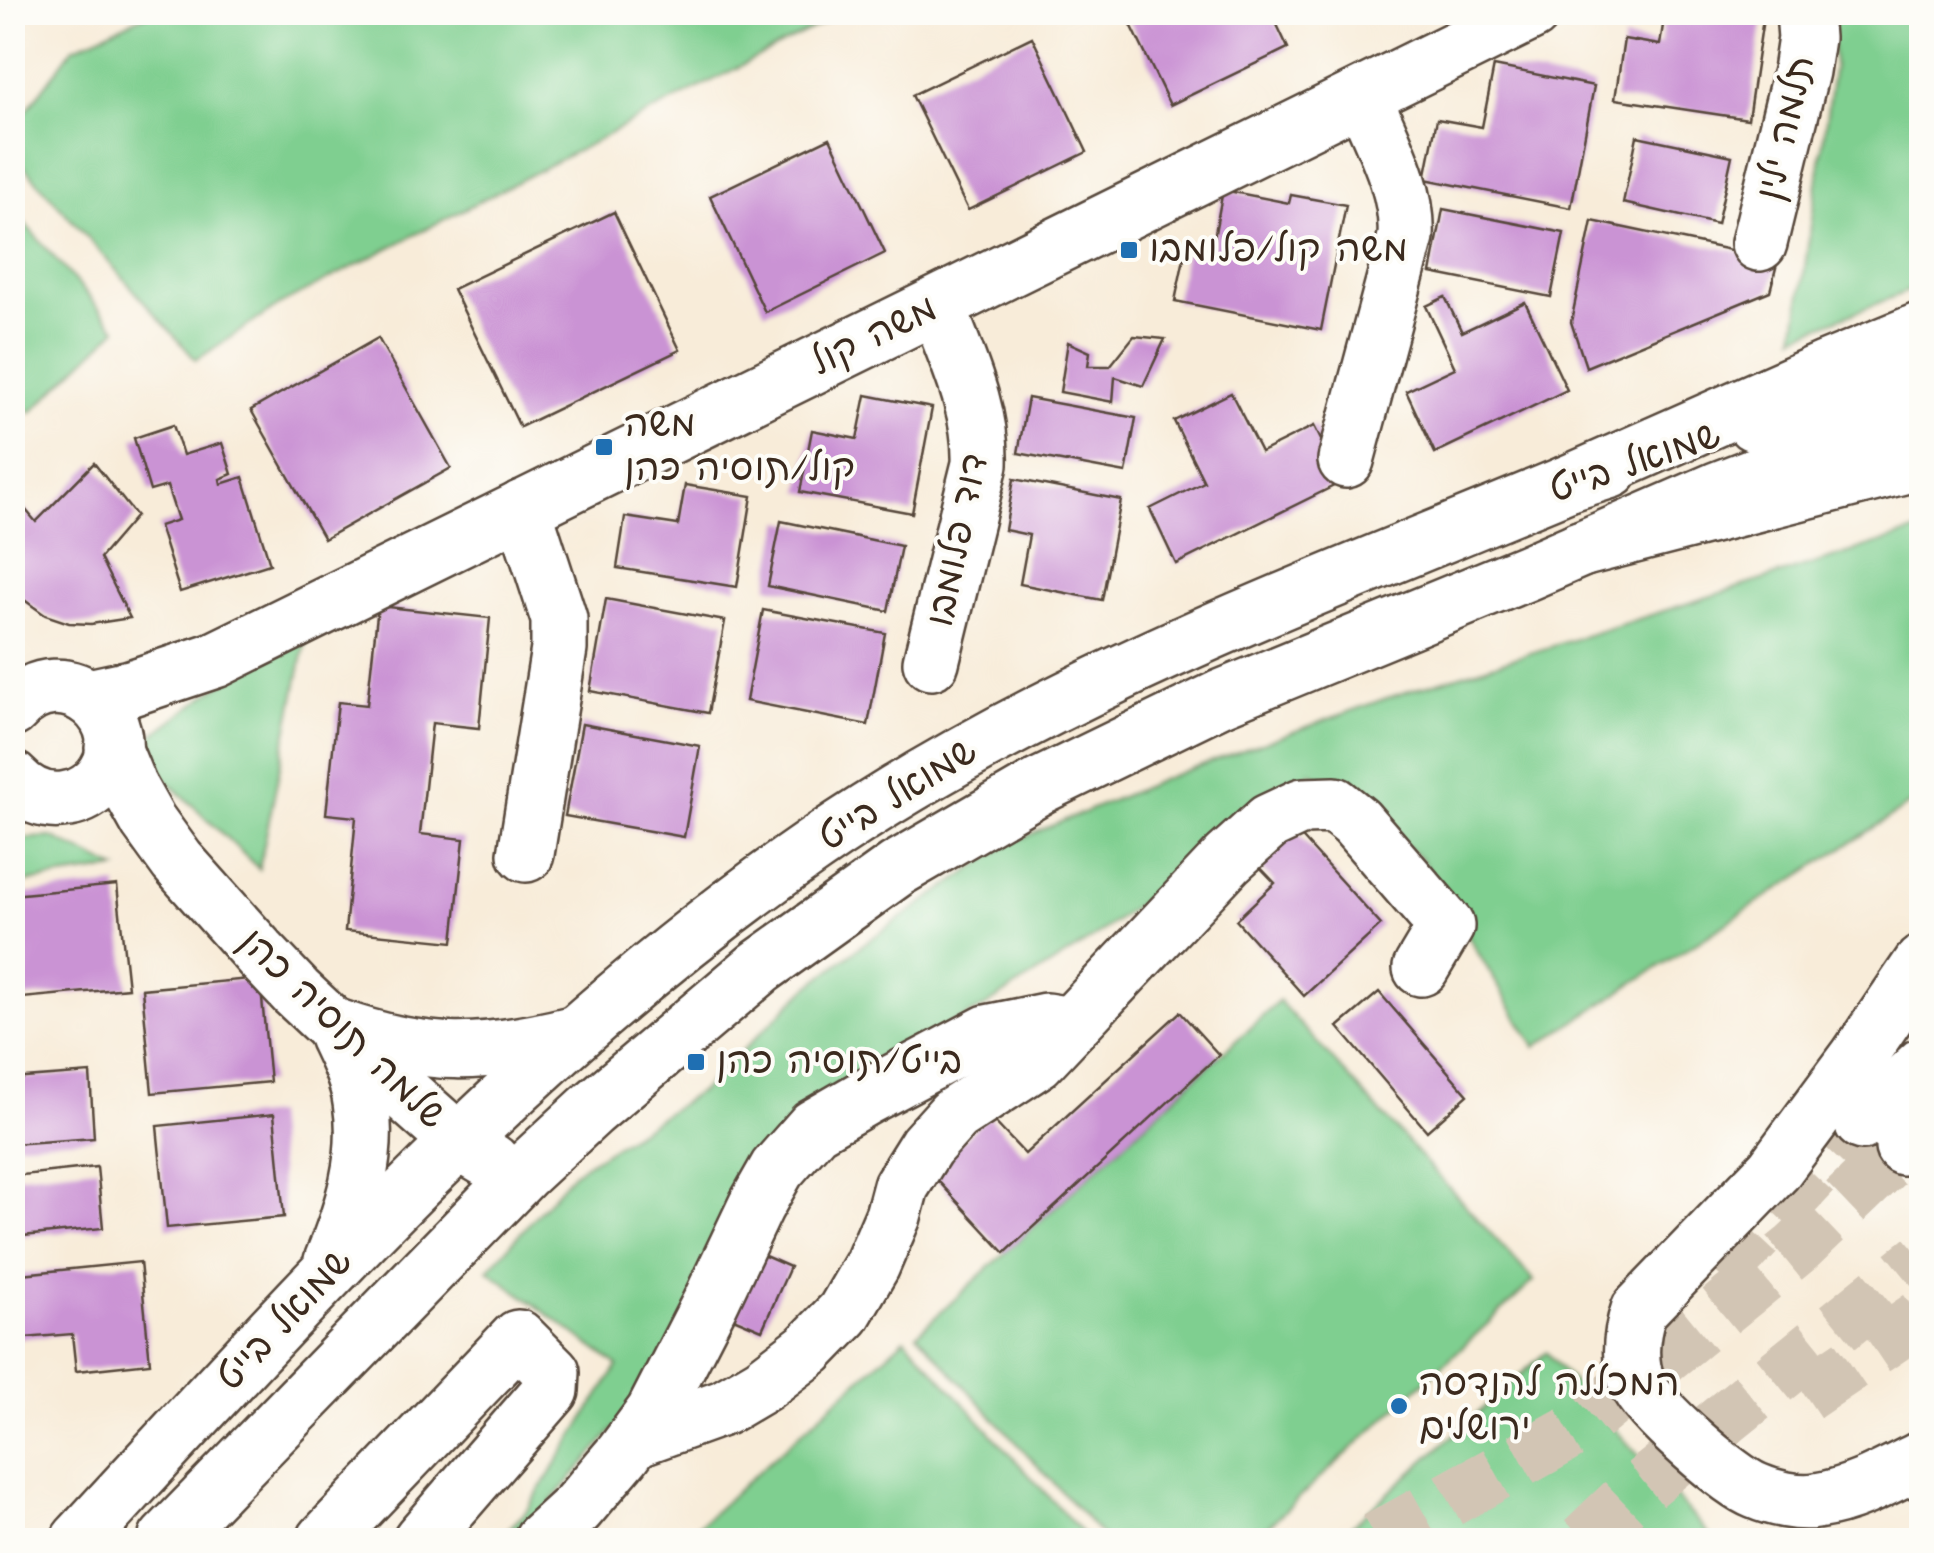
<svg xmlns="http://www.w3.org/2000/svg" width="1934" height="1553" viewBox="0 0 1934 1553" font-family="'Architects Daughter','Playpen Sans Hebrew',sans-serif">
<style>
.green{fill:#7fcf90;stroke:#5d7c57;stroke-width:2.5}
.building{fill:#ca93d4}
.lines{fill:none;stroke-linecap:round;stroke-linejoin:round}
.highway-tunnel{stroke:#d2c5b4;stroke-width:55;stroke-dasharray:55 28;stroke-linecap:butt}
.minor-casing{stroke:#57473a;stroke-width:60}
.highway-casing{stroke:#57473a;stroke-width:60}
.minor{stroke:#fff;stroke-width:55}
.highway{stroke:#fff;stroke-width:55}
.poi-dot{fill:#1f6fb2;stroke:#fdfcf7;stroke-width:4}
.labels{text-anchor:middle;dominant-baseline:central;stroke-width:8;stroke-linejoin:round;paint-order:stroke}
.street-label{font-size:38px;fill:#3b2a1e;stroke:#fdfcf7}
.poi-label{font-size:38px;fill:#3b2a1e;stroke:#fdfcf7;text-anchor:start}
</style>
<rect width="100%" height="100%" fill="#fdfcf7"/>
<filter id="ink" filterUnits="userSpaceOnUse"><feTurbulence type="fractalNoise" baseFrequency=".01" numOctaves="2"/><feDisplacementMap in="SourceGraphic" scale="20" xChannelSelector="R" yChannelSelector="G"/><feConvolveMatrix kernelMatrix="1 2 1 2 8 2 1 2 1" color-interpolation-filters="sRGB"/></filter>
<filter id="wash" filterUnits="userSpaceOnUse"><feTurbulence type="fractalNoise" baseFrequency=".0048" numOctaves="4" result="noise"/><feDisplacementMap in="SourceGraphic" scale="40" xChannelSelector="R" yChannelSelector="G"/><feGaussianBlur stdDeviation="2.25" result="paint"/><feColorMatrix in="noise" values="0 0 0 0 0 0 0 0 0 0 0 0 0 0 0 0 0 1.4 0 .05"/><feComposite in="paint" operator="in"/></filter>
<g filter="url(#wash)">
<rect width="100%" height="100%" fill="#f8ecd9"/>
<g class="green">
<path d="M150 13V12L843 13 281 304 196 360 13 154V129L73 48Z"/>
<path d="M1829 13H1921V286L1795 336 1834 64Z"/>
<path d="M12 209 117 329 31 413 13 394Z"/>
<path d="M1921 530V797L1535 1047 1421 858 1311 772 1092 939 981 1009 853 1074 634 1406 518 1540H497L525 1513 618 1366 488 1270 573 1173 702 1090 807 988 862 945 1010 843 1171 776 1384 699Z"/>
<path d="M307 635 259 869 134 749 221 684Z"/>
<path d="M52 837 117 869 13 884V839Z"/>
<path d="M1279 1001 1534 1281 1253 1540H1106L917 1334Z"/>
<path d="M905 1338 1088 1540H683Z"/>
<path d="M1546 1352 1714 1540H1336Z"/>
</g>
<g id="blocks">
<g class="building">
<path d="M1125 12H1271L1288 48 1170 105Z"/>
<path d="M1665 12H1764L1748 119 1615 99 1624 39 1660 45Z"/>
<path d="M1032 37 1087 152 968 210 912 95Z"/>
<path d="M1494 66 1594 86 1571 208 1425 179 1437 119 1482 127Z"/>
<path d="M1637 136 1732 156 1717 224 1623 203Z"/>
<path d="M830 138 885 253 765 312 710 196Z"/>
<path d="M1223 190 1289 203 1291 195 1346 205 1321 330 1175 301 1187 244 1212 249Z"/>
<path d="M1443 209 1564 233 1551 297 1431 273Z"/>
<path d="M614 212 680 350 520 427 453 289Z"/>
<path d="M1592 221 1778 260 1770 291 1586 367 1571 322Z"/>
<path d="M1445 297 1462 332 1525 302 1567 390 1435 453 1406 391 1455 368 1426 306Z"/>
<path d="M1134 336 1165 339 1143 386 1115 377 1113 402 1060 392 1068 342 1090 352 1088 366H1110Z"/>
<path d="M378 338 451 468 324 539 251 410Z"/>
<path d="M1231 393 1261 452 1314 426 1342 482 1176 564 1150 509 1204 482 1174 421Z"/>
<path d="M866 395 932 408 912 513 800 492 812 430 857 439Z"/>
<path d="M1028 398 1136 418 1126 473 1018 453Z"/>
<path d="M173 425 183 455 222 443 232 474 220 479 221 484 243 477 270 564 180 592 159 526 178 520 167 486 150 491 134 438Z"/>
<path d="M94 463 136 516 100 558 130 618 91 624 69 623 45 615 23 599 12 586V524L25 509 36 522Z"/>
<path d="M1014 479 1121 500 1102 600 1020 584 1029 535 1005 530Z"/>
<path d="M685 485 752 496 737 587 617 568 625 517 678 525Z"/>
<path d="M781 521 901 546 888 611 768 586Z"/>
<path d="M606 599 725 621 708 713 590 691Z"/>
<path d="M378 606 490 618 479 728 432 723 420 834 464 839 453 942 345 931 356 817 326 814 338 702 367 705Z"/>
<path d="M763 610 885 633 868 725 746 701Z"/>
<path d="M582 724 700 746 684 837 565 816Z"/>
<path d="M1295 830 1381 925 1304 996 1236 920 1275 883 1257 864Z"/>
<path d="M117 885 128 988 12 999V895Z"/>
<path d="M260 978 270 1082 152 1093 142 989Z"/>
<path d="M1379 992 1468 1095 1427 1131 1338 1027Z"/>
<path d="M1180 1012 1219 1055 1005 1253 929 1171 989 1116 1025 1154Z"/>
<path d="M90 1073 94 1138 12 1144V1079Z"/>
<path d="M274 1114 284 1217 167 1228 157 1126Z"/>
<path d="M97 1167 103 1228 12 1237V1176Z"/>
<path d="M758 1253 790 1267 762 1330 731 1317Z"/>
<path d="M140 1262 150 1363 76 1371 72 1334 12 1339V1275Z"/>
</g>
</g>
</g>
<g filter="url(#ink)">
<use href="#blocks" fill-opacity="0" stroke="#57473a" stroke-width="2.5"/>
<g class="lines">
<g class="highway-tunnel">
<path d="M1719 1275 1862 1122"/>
<path d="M1805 1395 1922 1316"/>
<path d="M1376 1540 1573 1431 1797 1248 1903 1147"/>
<path d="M1584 1540 1630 1496 1922 1259"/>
</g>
<g class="minor-casing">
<g id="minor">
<path d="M1759 243 1801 71 1806 38 1804 12"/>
<path d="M1754 423 1922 368"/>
<path d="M1346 460 1406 237C1409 188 1381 140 1363 96"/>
<path d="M523 508 559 619V649L526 854"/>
<path d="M931 662 980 464C982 408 956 357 937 305"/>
<path d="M89 697 131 688 215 660 1532 12"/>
<path d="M12 709C63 650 147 723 101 780 92 790 81 797 68 799 46 804 27 795 12 779"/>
<path d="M113 748 129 787 148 821 177 861 260 954 296 992 406 1095 460 1143 492 1162"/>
<path d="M1922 963 1858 1057 1774 1170 1639 1310C1631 1334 1628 1361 1638 1385 1648 1409 1730 1481 1756 1491 1772 1498 1798 1504 1816 1501 1853 1496 1888 1476 1922 1459"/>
<path d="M337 1027C428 1059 483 1056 576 1033"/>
<path d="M332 1261C352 1212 370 1156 361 1102 358 1079 347 1057 337 1036"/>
<path d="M635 1439 724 1407 763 1384 809 1349 844 1313 872 1265 893 1216 901 1186 926 1146 954 1115 1037 1061 1228 859 1269 822 1303 806 1335 805 1356 822 1446 926 1421 968"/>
<path d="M79 1540C307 1293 535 1038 814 846 1045 687 1310 591 1567 484L1611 470"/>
<path d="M166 1540 523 1173 591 1110 760 967 897 869 1040 786 1221 698 1528 572 1717 490 1813 453 1922 419"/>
<path d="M325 1540 518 1338 552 1372 551 1390 421 1540"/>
<path d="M542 1540 577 1508 623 1454 654 1412 710 1303 756 1206 777 1169 814 1127 866 1097 987 1033 1046 1021 1071 1025"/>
</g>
</g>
<g class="highway-casing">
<g id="highway">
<path d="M1567 484 1827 369 1922 330"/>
<path d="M1580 549 1922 461"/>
<path d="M1862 1122 1922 1066"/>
<path d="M1903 1147 1922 1133"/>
</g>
</g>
<use href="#minor" class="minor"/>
<use href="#highway" class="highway"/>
</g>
</g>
<g class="poi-dot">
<rect x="1119" y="240" width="20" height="20" rx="5"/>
<rect x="594" y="437" width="20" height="20" rx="5"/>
<rect x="686" y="1052" width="20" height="20" rx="5"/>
<circle cx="1399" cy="1406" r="10"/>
</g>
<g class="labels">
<g class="street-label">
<text transform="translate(1786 128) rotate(-77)">תלמה ילין</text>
<text transform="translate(874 336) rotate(-26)">משה קול</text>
<text transform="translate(1635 463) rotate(-19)">שמואל בייט</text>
<text transform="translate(958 540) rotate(-78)">דוד פלומבו</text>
<text transform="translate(898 795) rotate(-32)">שמואל בייט</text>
<text transform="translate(342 1029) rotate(44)">שלמה תוסיה כהן</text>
<text transform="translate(285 1320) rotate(-47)">שמואל בייט</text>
</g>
<g class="poi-label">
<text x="1149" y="250">משה קול/פלומבו</text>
<text x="624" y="425">משה<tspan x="624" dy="44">קול/תוסיה כהן</tspan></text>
<text x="716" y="1062">בייט/תוסיה כהן</text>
<text x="1419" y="1384">המכללה להנדסה<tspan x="1419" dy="44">ירושלים</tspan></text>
</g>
</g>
<rect width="1934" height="1553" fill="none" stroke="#fdfcf7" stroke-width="50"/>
</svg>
